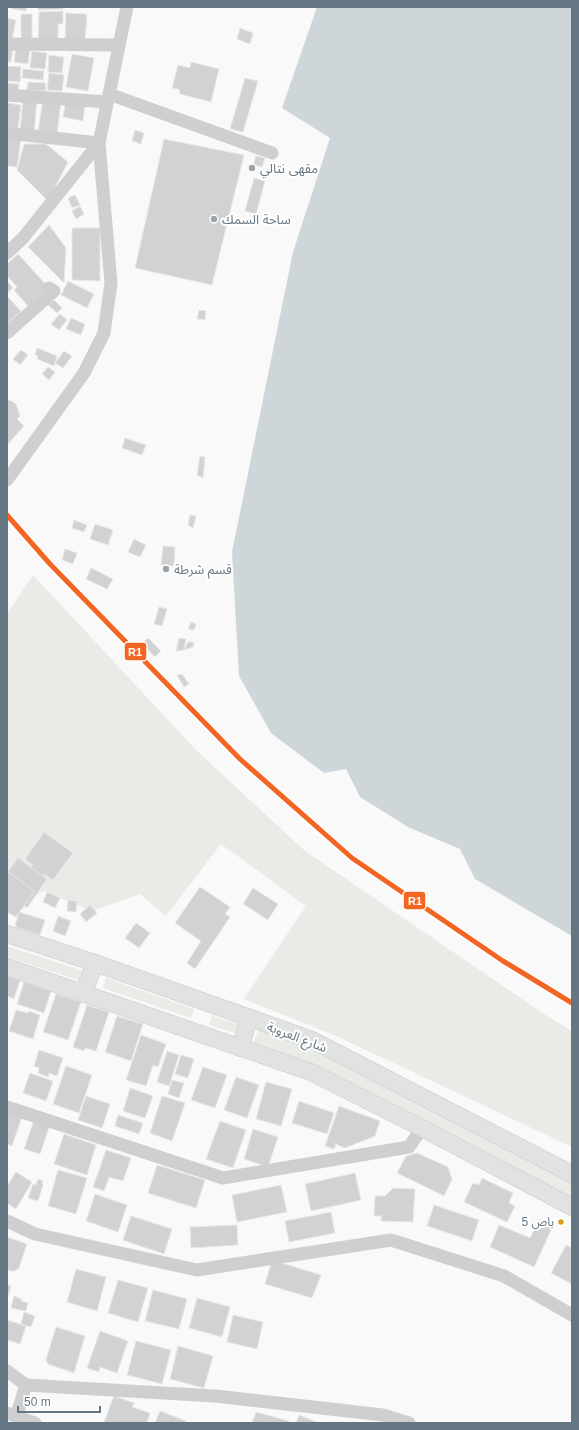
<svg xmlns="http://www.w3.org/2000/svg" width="579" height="1430" viewBox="0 0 579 1430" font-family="Arial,'Noto Sans Arabic',sans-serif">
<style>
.green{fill:#e8ebe6}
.water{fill:#ced6d9}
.building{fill:#d0d2d3;stroke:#e8e8e8}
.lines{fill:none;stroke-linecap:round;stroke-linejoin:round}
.major-casing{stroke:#d5d6d7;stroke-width:18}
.minor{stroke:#cecfd0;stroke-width:13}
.major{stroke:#e1e2e2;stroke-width:16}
.rail-1-casing{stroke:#fff;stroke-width:8}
.rail-1{stroke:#f26522;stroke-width:5}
.poi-dot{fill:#99a4ac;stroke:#fff;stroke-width:1.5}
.bus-dot{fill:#da9c1a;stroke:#fff;stroke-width:1.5}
.labels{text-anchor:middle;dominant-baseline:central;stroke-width:4;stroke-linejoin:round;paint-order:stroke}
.bus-label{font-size:12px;fill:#657683;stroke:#fff;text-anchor:end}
.poi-label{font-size:13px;fill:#657683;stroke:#fff;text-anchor:start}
.street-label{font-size:13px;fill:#657683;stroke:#fff}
.line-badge{stroke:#fff;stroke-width:1.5}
.badge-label{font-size:11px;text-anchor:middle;font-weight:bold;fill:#fff}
</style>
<rect width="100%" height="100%" fill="#f9f9f9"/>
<g class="green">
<path d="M33 575 197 751 305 851 547 1016 572 1031V1147L334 1035 244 999 306 906 221 844 166 916 140 894 92 911 44 891 7 911V614Z"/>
<path d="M7 946 84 971 81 981 7 957Z"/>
<path d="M106 978 194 1009 191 1018 103 988Z"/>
<path d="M212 1016 238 1024 235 1033 209 1025Z"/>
<path d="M259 1030 308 1048 572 1183V1200L309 1062 253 1043Z"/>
</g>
<path class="water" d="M317 7H572V936L475 879 460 849 408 827 360 797 346 769 324 773 271 733 239 676 232 552 293 252 330 138 282 108Z"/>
<g class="building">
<path d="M12 7H27L26 11 12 9Z"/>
<path d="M38 7H63V9L38 10Z"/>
<path d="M63 11V24H58V40H38L39 12Z"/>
<path d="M66 13 87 14 85 41 65 40Z"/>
<rect x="21" y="14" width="11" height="27"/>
<path d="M7 18 16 20 12 40 7 39Z"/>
<path d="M240 28 253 33 250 44 237 39Z"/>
<path d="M7 46 13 47 11 62H7Z"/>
<path d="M16 46 30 48 28 64 14 62Z"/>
<path d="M32 51 47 53 45 69 30 68Z"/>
<path d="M72 54 94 58 88 91 66 87Z"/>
<path d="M49 55 64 57 62 73 48 72Z"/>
<path d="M191 62 219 69 211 102 180 94 179 89 172 88 178 65 190 68Z"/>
<path d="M7 66 21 67 20 82 7 81Z"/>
<path d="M23 69 44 71 43 80 22 78Z"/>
<path d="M49 73 64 75 62 91 47 90Z"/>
<path d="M245 78 258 81 243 132 230 129Z"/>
<path d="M28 82 46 83 45 91 27 90Z"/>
<path d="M7 83 19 84 18 95 7 94Z"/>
<path d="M23 99 37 101 34 132 20 131Z"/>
<path d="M43 99 61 102 57 134 38 132Z"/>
<path d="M66 100 85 103 83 121 63 117Z"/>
<path d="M7 103 21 105 18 128 7 127Z"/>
<path d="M135 130 144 133 141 144 132 141Z"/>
<path d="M7 137 21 139 17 167 7 166Z"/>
<path d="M164 139 244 155 212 285 135 268Z"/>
<path d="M24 144H46L68 162 48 201 17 170Z"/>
<path d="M256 156 265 158 262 167 253 165Z"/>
<path d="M254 178 265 181 256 214 245 211Z"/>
<path d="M75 195 80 205 72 208 68 198Z"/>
<path d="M80 206 84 214 76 219 72 211Z"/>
<path d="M49 225 66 248 64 283 28 247Z"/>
<path d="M72 228H100V281L72 280Z"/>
<path d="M18 254 49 288 28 306 14 290 17 287 7 276V264Z"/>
<path d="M7 281 13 288 7 293Z"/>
<path d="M68 281 94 294 87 308 61 295Z"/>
<path d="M7 296 21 311 7 324Z"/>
<path d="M54 300 62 308 57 313 48 305Z"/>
<path d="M199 310 206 311 205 320 197 319Z"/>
<path d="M60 314 67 320 59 330 51 324Z"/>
<path d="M71 318 85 324 81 335 66 329Z"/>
<path d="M37 348 57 356 54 366 37 359 38 356 35 355Z"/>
<path d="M21 350 28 355 20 365 13 359Z"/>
<path d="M64 351 72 356 63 368 55 363Z"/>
<path d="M48 367 55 372 49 380 42 374Z"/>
<path d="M10 400 16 404 20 416 17 419 24 426 7 445V401Z"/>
<path d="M125 438 146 445 142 455 122 448Z"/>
<path d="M200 456 205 457 203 478 197 475Z"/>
<path d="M190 515 196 516 193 528 188 525Z"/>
<path d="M74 520 87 525 84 532 72 528Z"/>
<path d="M95 524 113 530 108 545 90 539Z"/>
<path d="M134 539 146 545 140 557 128 552Z"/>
<path d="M163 546 175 547 174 566 161 565Z"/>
<path d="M65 549 77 553 73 564 62 560Z"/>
<path d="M91 568 113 579 107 589 86 579Z"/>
<path d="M159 607 167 609 162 626 154 624Z"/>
<path d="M191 622 196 624 194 630 188 629Z"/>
<path d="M148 638 161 651 155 657 142 643Z"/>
<path d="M179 638 186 639 184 650 176 651Z"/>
<path d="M188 642H194L193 647 184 650Z"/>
<path d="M182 674 189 684 184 687 177 675Z"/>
<path d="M44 832 73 853 53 880 44 874 41 878 29 870 33 865 25 859Z"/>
<path d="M18 858 47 879 27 908 16 901 14 904 7 899V873Z"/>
<path d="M7 871 35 891 16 917 7 912Z"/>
<path d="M200 887 230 907 225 914 230 917 195 969 187 963 201 941 175 923Z"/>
<path d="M253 888 278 904 268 920 243 904Z"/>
<path d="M47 892 60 898 55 908 43 902Z"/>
<path d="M68 900 77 901 76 912 67 911Z"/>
<path d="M90 905 97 913 86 922 80 914Z"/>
<path d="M19 912 45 920 40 935 15 927Z"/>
<path d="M58 916 71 921 65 936 53 931Z"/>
<path d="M136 923 150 933 139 948 125 938Z"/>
<path d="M7 975 20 980 14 999 7 996Z"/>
<path d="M24 982 51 991 44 1013 17 1004Z"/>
<path d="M56 994 81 1002 68 1040 43 1032Z"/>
<path d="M87 1005 109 1012 96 1051 85 1048 84 1051 73 1047Z"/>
<path d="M16 1010 28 1013 29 1011 40 1015 33 1039 9 1031Z"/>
<path d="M117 1016 143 1024 131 1061 105 1052Z"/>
<path d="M141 1035 166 1044 158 1067 153 1065 146 1086 126 1080Z"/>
<path d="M39 1050 63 1058 57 1076 49 1073 48 1077 38 1073 39 1068 34 1066Z"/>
<path d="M167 1051 179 1055 169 1086 157 1082Z"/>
<path d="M181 1055 194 1059 188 1078 175 1074Z"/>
<path d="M66 1066 92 1075 79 1113 53 1104Z"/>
<path d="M203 1067 227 1075 215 1108 191 1100Z"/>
<path d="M30 1073 53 1081 46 1101 23 1093Z"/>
<path d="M236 1077 259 1085 247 1118 224 1110Z"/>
<path d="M172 1080 184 1083 179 1098 168 1094Z"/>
<path d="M266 1082 292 1089 281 1126 256 1119Z"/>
<path d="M130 1088 153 1096 145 1118 123 1111Z"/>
<path d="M86 1096 110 1104 102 1128 78 1120Z"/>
<path d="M162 1096 185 1103 172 1141 150 1133Z"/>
<path d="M299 1101 334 1113 327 1134 292 1123Z"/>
<path d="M339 1106 380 1121 375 1136 345 1148 336 1144 334 1149 325 1146Z"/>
<path d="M7 1108 23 1114 12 1146 7 1144Z"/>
<path d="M118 1115 143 1123 139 1134 115 1126Z"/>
<path d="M35 1117 51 1122 40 1154 24 1149Z"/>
<path d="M220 1121 246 1130 233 1168 206 1159Z"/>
<path d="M253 1129 278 1137 268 1167 244 1159Z"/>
<path d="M64 1134 96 1145 87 1175 54 1164Z"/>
<path d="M106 1150 131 1158 123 1181 109 1177 104 1191 93 1187Z"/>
<path d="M417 1153 448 1167 452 1179 444 1196 397 1173 406 1156Z"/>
<path d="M157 1165 205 1180 196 1208 148 1193Z"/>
<path d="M58 1170 87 1178 76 1214 48 1206Z"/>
<path d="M16 1172 32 1182 16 1209 7 1203V1186Z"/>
<path d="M355 1173 361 1200 311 1211 305 1184Z"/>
<path d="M482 1178 513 1193 509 1203 515 1206 507 1222 464 1202 473 1183 479 1185Z"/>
<path d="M38 1179 43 1181 42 1184 43 1185 38 1201 28 1198 33 1184 36 1185Z"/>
<path d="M281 1185 287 1212 237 1222 232 1195Z"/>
<path d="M393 1188 415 1189 413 1222 381 1221V1216H374L375 1196H385Z"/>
<path d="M95 1194 127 1205 118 1232 86 1221Z"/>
<path d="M434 1205 479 1220 472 1241 427 1226Z"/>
<path d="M331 1212 335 1233 289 1242 285 1221Z"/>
<path d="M131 1216 172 1229 164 1254 123 1240Z"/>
<path d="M539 1219 553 1226 534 1267 490 1247 499 1225 530 1238Z"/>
<path d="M237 1225 238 1245 191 1248 190 1227Z"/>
<path d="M7 1237 27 1244 19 1268 15 1271H10L7 1269Z"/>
<path d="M566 1245 572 1248V1284L551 1273Z"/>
<path d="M272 1260 321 1275 312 1298 265 1284Z"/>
<path d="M76 1269 106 1277 97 1311 67 1302Z"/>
<path d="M118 1280 148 1288 138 1322 108 1313Z"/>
<path d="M7 1285 11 1286 7 1299Z"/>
<path d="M153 1290 187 1299 179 1329 145 1321Z"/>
<path d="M14 1296 22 1299 21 1301 28 1303 26 1311 11 1308Z"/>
<path d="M197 1298 230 1307 222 1337 189 1328Z"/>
<path d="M24 1312 35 1316 31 1327 21 1324Z"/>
<path d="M233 1315 263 1322 257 1349 227 1342Z"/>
<path d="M7 1320 26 1326 20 1344 7 1340Z"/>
<path d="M56 1327 85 1336 74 1373 48 1364 46 1360Z"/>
<path d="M100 1331 128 1341 117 1373 100 1367 99 1372 87 1368Z"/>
<path d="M136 1341 171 1350 162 1384 127 1375Z"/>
<path d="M178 1346 213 1356 204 1388 170 1379Z"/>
<path d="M114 1396 134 1403 132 1407 150 1413 147 1423H107L104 1422Z"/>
<path d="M160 1411 186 1421 185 1423H155Z"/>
<path d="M256 1412 289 1421V1423H252Z"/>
<path d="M299 1415 319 1423H296Z"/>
</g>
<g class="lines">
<g class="major-casing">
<g id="major">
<path d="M7 934 95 963 312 1040 572 1174"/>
<path d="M7 967 311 1072 422 1128 572 1207"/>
<path d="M83 994 95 963"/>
<path d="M240 1048 249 1019"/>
</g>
</g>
<g class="minor">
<path d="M7 44 119 45"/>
<path d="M109 94 272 153"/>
<path d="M7 95 107 102"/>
<path d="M7 133 99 143"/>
<path d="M7 253 23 238 99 143 127 7"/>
<path d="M7 333 54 291 49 288"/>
<path d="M7 480 84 373 104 333 111 283 99 143"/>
<path d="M7 1107 223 1178 409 1147 422 1128"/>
<path d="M7 1221 35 1234 197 1270 391 1240 504 1276 572 1315"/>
<path d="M7 1371 26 1385 215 1396 383 1415 409 1423"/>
<path d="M7 1413 35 1423"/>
<path d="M16 1417 26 1385"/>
</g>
<use href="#major" class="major"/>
<g class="rail-1-casing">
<path id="rail-1" d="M7 515 50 564 240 759 352 858 503 961 572 1003"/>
</g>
<use href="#rail-1" class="rail-1"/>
</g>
<g class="poi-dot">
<circle cx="252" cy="168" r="4"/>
<circle cx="214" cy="219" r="4"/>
<circle cx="166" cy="569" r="4"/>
</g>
<circle class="bus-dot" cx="561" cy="1222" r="3.5"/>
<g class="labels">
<g class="bus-label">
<text x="554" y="1222">باص 5</text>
</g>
<g class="poi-label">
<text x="260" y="168">مقهى نتالي</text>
<text x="222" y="219">ساحة السمك</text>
<text x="174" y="569">قسم شرطة</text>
</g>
<g class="street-label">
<text transform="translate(297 1037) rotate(21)">شارع العروبة</text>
</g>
</g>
<g class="line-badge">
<rect x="124" y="642" width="23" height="19" rx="4" fill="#f26522"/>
<rect x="403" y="891" width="23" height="19" rx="4" fill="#f26522"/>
</g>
<g class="badge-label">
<text x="135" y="656">R1</text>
<text x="415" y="905">R1</text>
</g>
<rect width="579" height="1430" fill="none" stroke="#657683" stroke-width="16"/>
<path d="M18 1406v6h82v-6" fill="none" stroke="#657683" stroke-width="2"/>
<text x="24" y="1406" font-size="12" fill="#657683" stroke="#ffffff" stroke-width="3" paint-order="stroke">50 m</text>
</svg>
